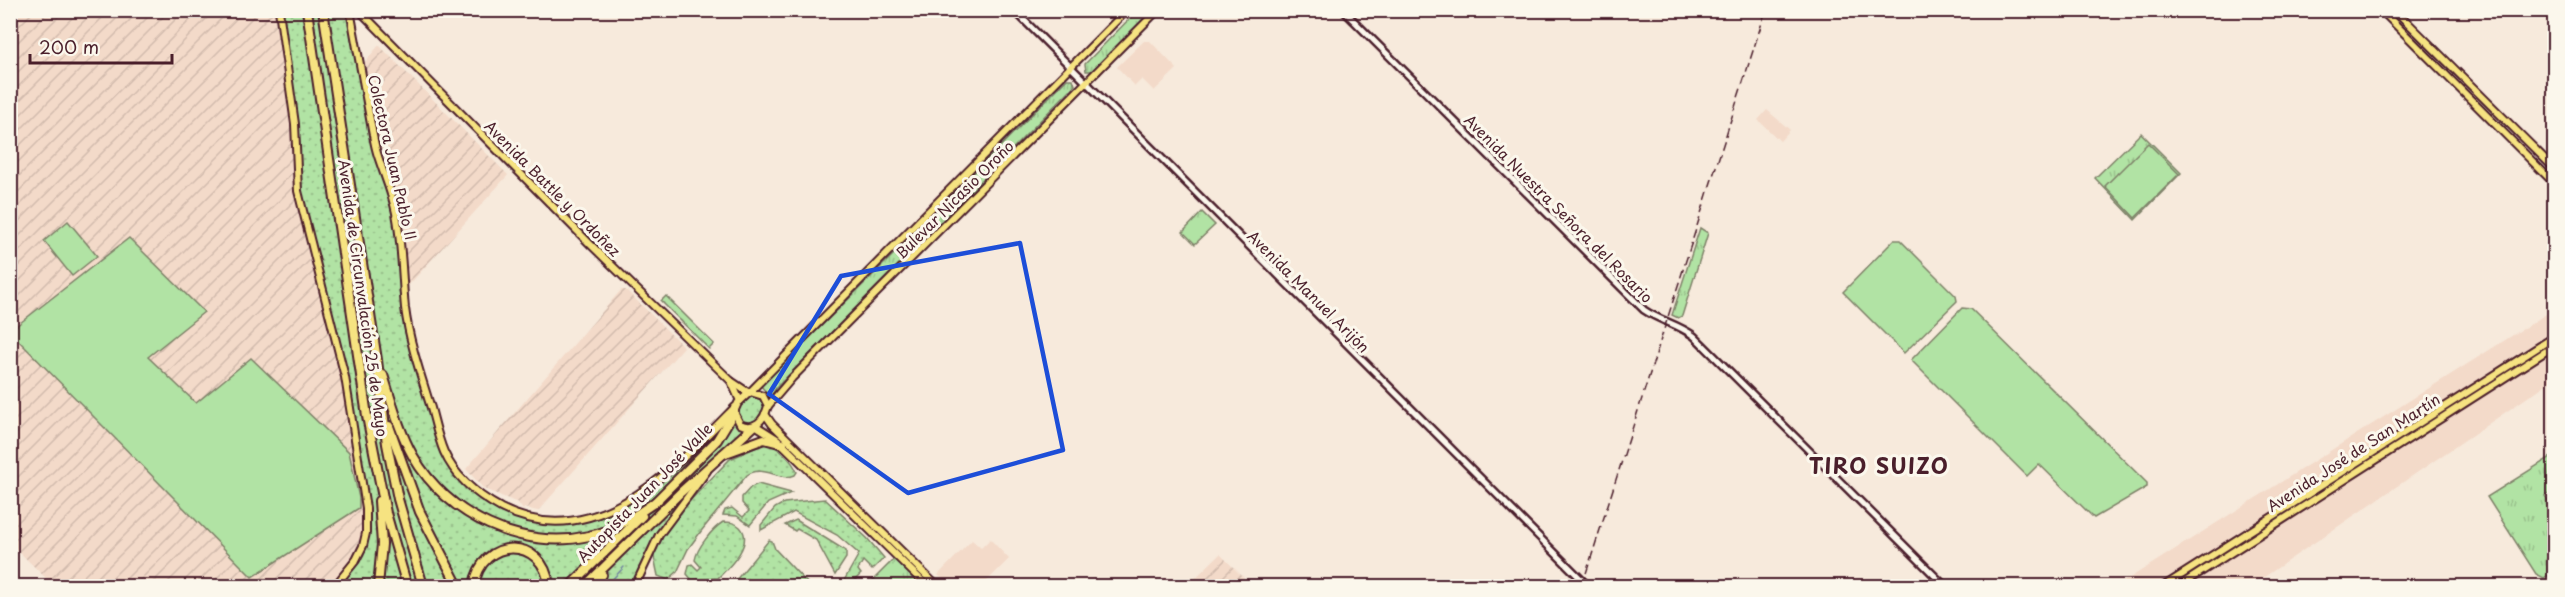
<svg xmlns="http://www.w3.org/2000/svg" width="2565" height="597" viewBox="0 0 2565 597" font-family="'Playpen Sans',sans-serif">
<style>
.built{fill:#f3dac9}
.industrial{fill:url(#industrial-furrows)}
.grass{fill:url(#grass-dots);stroke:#7e8168;stroke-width:1.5}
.park{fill:url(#park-tufts);stroke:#7e8168;stroke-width:1.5}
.pitch{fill:#b1e3a4;stroke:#7e8168;stroke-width:1.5}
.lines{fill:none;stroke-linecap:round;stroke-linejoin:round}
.stream{stroke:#7386a0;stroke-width:1.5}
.minor-casing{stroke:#4a1f2b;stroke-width:10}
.major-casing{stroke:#4a1f2b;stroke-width:10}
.highway-casing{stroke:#4a1f2b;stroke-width:12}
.minor{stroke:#fbf7ec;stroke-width:5}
.major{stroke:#f6e381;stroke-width:6}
.highway{stroke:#f6e381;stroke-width:8}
.rail{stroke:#4a1f2b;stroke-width:1.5;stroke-dasharray:9 4.5;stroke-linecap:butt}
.marked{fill:none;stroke:#1d4ed8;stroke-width:4.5;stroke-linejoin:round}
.labels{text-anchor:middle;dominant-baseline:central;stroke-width:6;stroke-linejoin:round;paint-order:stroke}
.street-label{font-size:15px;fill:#4a1f2b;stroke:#fbf7ec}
.district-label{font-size:21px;font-weight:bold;letter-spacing:1.5px;fill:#4a1f2b;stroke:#fbf7ec}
</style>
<defs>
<pattern id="industrial-furrows" width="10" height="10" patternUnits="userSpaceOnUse" patternTransform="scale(1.5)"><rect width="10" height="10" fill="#f3dac9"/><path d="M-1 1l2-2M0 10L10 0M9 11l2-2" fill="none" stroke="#d2bbad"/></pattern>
<pattern id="grass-dots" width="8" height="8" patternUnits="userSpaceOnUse" patternTransform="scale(1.5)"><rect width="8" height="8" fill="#b1e3a4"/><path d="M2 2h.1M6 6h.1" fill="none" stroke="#9ac28d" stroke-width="1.8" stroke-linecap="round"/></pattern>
<pattern id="park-tufts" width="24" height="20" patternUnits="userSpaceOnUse" patternTransform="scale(1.5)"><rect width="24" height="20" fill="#b1e3a4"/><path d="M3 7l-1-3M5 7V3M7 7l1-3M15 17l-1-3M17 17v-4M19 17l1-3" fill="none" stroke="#9ac28d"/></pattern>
</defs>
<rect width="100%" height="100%" fill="#f7eadc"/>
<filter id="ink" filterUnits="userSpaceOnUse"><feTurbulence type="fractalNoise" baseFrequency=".0167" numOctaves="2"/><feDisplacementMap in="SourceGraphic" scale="12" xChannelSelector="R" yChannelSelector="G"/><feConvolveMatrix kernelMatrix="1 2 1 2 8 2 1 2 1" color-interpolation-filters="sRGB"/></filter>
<g filter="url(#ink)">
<g class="built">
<path d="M1144 41H1150L1177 69 1154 91 1142 79 1135 86 1117 67Z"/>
<path d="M1767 110 1790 130 1780 141 1758 120Z"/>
<path d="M2554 309V379L2251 586H2117Z"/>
<path d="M990 539 1009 559 982 586H950L938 575 972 540 981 548Z"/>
</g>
<g class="industrial">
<path d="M10 11H279L366 508 363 546 335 586H54L11 544Z"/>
<path d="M379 45 508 175 408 286 405 235 392 176 380 143 373 112 365 62Z"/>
<path d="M621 290H626L684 347 538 511 524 508 523 510 518 503 484 489 466 469Z"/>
<path d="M1220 554 1252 586H1187Z"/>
</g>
<g class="grass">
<path d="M279 11H350L377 152 396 213 405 310 444 451 455 471 493 504 534 520 592 517 654 482 750 392 766 401 765 414 721 455 669 520 635 586H335L363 546 366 508 345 377 298 191 295 124Z"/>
<path d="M666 296 714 344 709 349 661 301Z"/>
<path d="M766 443C778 446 793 461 797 472L795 475C780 482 763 464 747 475L702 530 688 549 677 572 668 580 658 576 653 552 662 535 679 512 730 459Z"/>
<path d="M758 484 791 493 768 503 750 525 737 516 723 515 725 510 732 508 743 517 749 511 742 503V497L751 487Z"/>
<path d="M825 499 867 538 884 558 872 570 863 561 858 570 861 574 851 584 852 586H841L859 554 837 535 794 512 761 530V525L775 508 784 503Z"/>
<path d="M796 520 846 551V558L835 575 816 540 797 529 795 531 785 525Z"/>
<path d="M723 522C729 522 735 522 740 527 755 543 729 567 718 578L692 580 687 574 689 565 692 564 698 570 701 567 695 560C697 548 712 529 723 522Z"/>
<path d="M769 540 772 541 775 549 810 586H731Z"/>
</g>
<g class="park">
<path d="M1137 11H1151L1092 71H1086L1085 64Z"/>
<path d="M1067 79H1073L1075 85 924 239H918L916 235 917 230Z"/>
<path d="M2141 133 2181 173 2135 220 2095 178Z"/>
<path d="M1202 212 1215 225 1195 244 1183 232Z"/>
<path d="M1700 228 1708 233 1682 316 1678 318 1672 315Z"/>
<path d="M906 242 911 245 910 253 776 388 770 397 761 386Z"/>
<path d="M2554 455V490L2545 496 2554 510V572L2544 578 2536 574 2487 497Z"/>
<path d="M896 557 927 586H867Z"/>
</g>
<g class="pitch">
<path d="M2148 143 2179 174 2135 218 2105 186Z"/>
<path d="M68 221 97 256 72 276 44 241Z"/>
<path d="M129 238 204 312 148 357 196 403 251 358 349 452 359 498V508L252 577 11 333V330Z"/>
<path d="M1894 240H1900L1956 296 1957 301 1904 353 1843 292Z"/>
<path d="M1962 308 1971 309 2147 483V487L2094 518 2039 464 2027 476 1911 360Z"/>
</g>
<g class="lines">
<path class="stream" d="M606 586 624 567"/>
<g class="minor-casing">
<g id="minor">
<path d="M1014 10 1588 586"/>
<path d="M1343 10 1644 310C1660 321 1678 324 1694 336L1945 586"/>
</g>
</g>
<g class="major-casing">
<g id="major">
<path d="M279 10 295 124 298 191 345 377 366 508V533L363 546 356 560 335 586"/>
<path d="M350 10C356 43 362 76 368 108 371 123 373 139 377 153 383 173 392 192 396 213 402 244 402 276 405 308 409 341 421 376 431 408 435 423 438 438 444 452 455 477 477 495 501 508 595 556 674 469 735 407"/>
<path d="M359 10 590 244 731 381 749 393"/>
<path d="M2381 10 2554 183"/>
<path d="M2395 10 2554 168"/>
<path d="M731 381 740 401"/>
<path d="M750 392 1127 10"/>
<path d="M750 392 763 396 768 406C764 420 755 431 740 424L734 412 738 403Z"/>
<path d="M768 406 792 378 1158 10"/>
<path d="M765 414 772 424 937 586"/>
<path d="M755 425 777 439 927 586"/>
<path d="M635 586 659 535 707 471"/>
<path d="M2164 586 2554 337"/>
<path d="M2179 586 2554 346"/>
</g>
</g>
<g class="highway-casing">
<g id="highway">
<path d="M307 10 367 416 386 513 407 586"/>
<path d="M323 10 377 360 387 444 398 499 423 586"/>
<path d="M383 375C392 403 399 431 413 456 447 516 522 551 589 536 615 531 636 515 658 500"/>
<path d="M389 426 420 512 458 586"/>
<path d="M723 454 764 439 783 444"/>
<path d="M654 503 717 440 734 412"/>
<path d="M378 586 382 544 379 501"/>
<path d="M474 586C481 536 544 536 549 586"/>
<path d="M570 586 642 516"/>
<path d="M585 586 681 492 753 427"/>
<path d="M594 586 602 575"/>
</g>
</g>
<use href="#minor" class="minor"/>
<use href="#major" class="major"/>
<use href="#highway" class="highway"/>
<path class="rail" d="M1582 586 1766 10"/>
</g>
</g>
<path class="marked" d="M1020 243 1063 450 908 493 769 394 841 276Z"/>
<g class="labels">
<g class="street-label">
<text transform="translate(393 157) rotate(77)">Colectora Juan Pablo II</text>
<text transform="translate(553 188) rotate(45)">Avenida Battle y Ordoñez</text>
<text transform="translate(954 199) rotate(-45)">Bulevar Nicasio Oroño</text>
<text transform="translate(1559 208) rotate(45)">Avenida Nuestra Señora del Rosario</text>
<text transform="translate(1309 291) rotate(45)">Avenida Manuel Arijón</text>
<text transform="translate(364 298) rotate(82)">Avenida de Circunvalación 25 de Mayo</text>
<text transform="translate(2353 452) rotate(-33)">Avenida José de San Martín</text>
<text transform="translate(644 492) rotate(-46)">Autopista Juan José Valle</text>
</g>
<g class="district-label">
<text x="1879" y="465">TIRO SUIZO</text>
</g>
</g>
<rect width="2565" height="597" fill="none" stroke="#fbf7ec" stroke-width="36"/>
<rect x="18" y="18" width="2529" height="561" fill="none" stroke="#4a1f2b" stroke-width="2" filter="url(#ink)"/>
<path d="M30 54v9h142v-9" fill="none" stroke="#4a1f2b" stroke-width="3"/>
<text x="39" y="54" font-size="18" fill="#4a1f2b" stroke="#fbf7ec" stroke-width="4.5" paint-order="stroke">200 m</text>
</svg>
